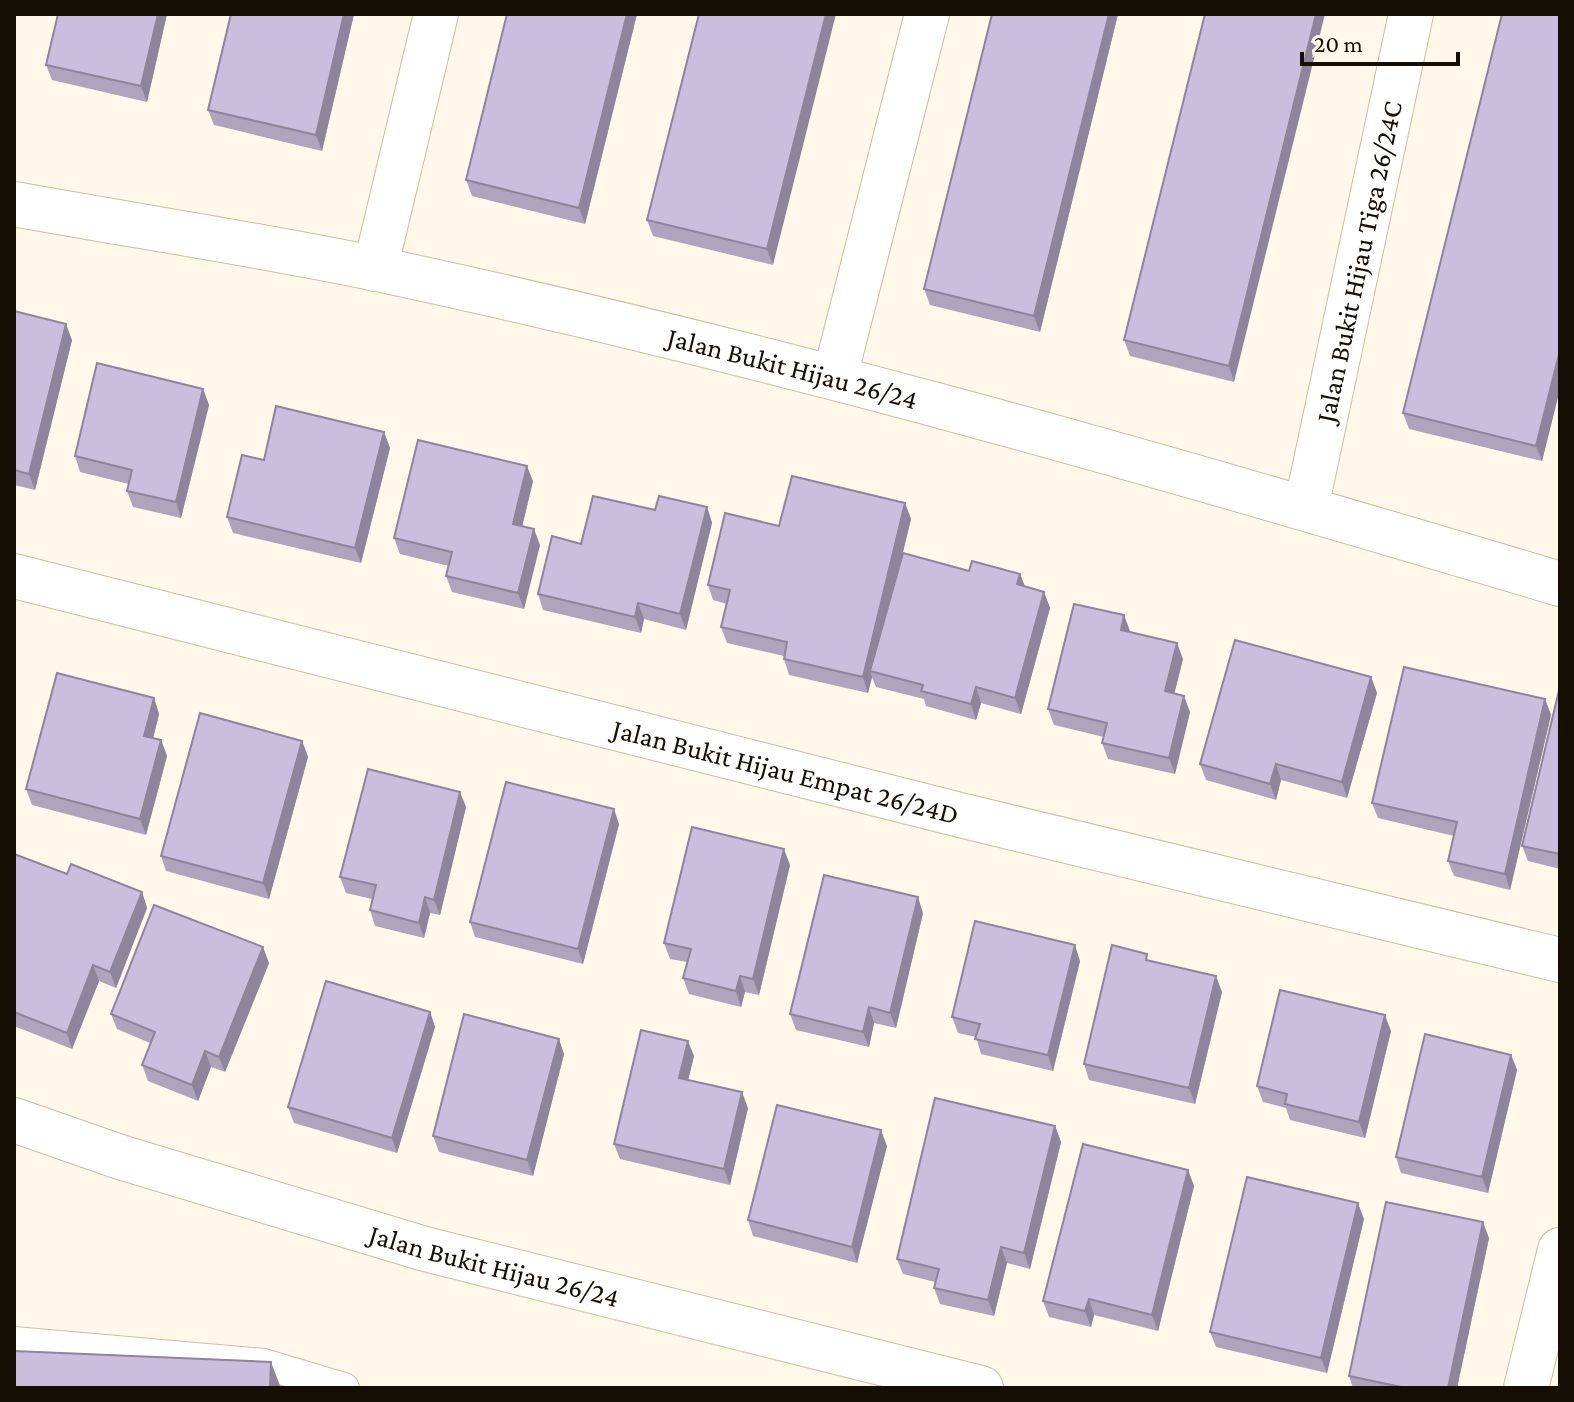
<svg xmlns="http://www.w3.org/2000/svg" width="1574" height="1402" viewBox="0 0 1574 1402" font-family="'Crimson Pro',serif">
<style>
.lines{fill:none;stroke-linecap:round;stroke-linejoin:round}
.lane-casing{stroke:#cfbd9d;stroke-width:32}
.street-casing{stroke:#cfbd9d;stroke-width:46}
.lane{stroke:#fff;stroke-width:30}
.street{stroke:#fff;stroke-width:44}
.wall{fill:#afa3be}
.shaded-wall{fill:#8e849b}
.building{fill:#cbbddd;stroke:#8e849b;stroke-width:2}
.labels{text-anchor:middle;dominant-baseline:central;stroke-width:6;stroke-linejoin:round;paint-order:stroke}
.street-label{font-size:28px;fill:#150e04;stroke:#fff8ea}
</style>
<rect width="100%" height="100%" fill="#fff8ea"/>
<g class="lines">
<g class="lane-casing">
<path id="lane" d="M14 1342 264 1364 344 1388"/>
</g>
<g class="street-casing">
<g id="street">
<path id="s1" d="M14 204C135 226 257 244 377 269 776 354 1169 467 1560 584"/>
<path d="M375 269 436 14"/>
<path d="M835 376 927 14"/>
<path id="s2" d="M1306 508 1411 14"/>
<path id="s3" d="M14 576 960 815 1560 960"/>
<path id="s4" d="M14 1120 120 1157 425 1249 981 1388"/>
<path d="M1526 1388 1560 1250"/>
</g>
</g>
<use href="#lane" class="lane"/>
<use href="#street" class="street"/>
</g>
<g class="wall">
<path d="M58 14H167L147 102 52 80 46 65Z"/>
<path d="M354 14 322 151 214 125 208 110Z"/>
<path d="M637 14 585 224 472 196 466 180Z"/>
<path d="M699 14 773 265 653 236 647 220Z"/>
<path d="M992 14H1118L1040 332 930 305 924 289Z"/>
<path d="M1205 14 1234 382 1130 356 1124 340Z"/>
<path d="M1560 14V389L1542 461 1409 429 1403 413Z"/>
<path d="M14 311 72 340 35 490 14 485Z"/>
<path d="M203 389 209 405 181 518 133 507 127 491 129 484 80 472 75 456Z"/>
<path d="M384 432 390 448 361 563 233 533 227 517 264 460Z"/>
<path d="M533 481 522 526 540 545 524 609 452 592 446 576 449 566 400 554 394 538Z"/>
<path d="M905 503 911 519 902 556 969 571 1020 574 1025 586 1044 592 1050 608 1021 714 981 703 976 720 926 706 924 699 876 687 872 677 868 693 789 675 784 659V656L727 643 721 627 727 604 713 600 708 585 779 526Z"/>
<path d="M707 507 712 523 686 630 644 619 641 633 543 610 538 594 581 544 655 510Z"/>
<path d="M1130 631 1183 659 1174 694 1190 712 1175 774 1108 759 1102 743 1104 737 1054 725 1048 709Z"/>
<path d="M1371 677 1377 693 1347 798 1281 780 1276 800 1206 780 1200 764Z"/>
<path d="M1560 686V869L1528 861 1522 846Z"/>
<path d="M154 698 159 714 153 738 161 740 167 756 146 835 32 805 26 789Z"/>
<path d="M1545 699 1551 715 1510 890 1454 876 1448 861 1454 836 1378 818 1372 803Z"/>
<path d="M302 741 308 757 269 899 166 871 161 856Z"/>
<path d="M466 807 440 915 430 913 424 938 375 926 370 910 372 899 346 893 340 877Z"/>
<path d="M619 824 583 964 475 937 470 922Z"/>
<path d="M14 854 67 874 142 892 147 908 116 988 99 981 72 1049 14 1026Z"/>
<path d="M790 865 759 995 745 992 741 1007 689 994 683 978 687 962 670 959 664 943Z"/>
<path d="M923 913 896 1028 874 1023 869 1047 796 1030 790 1014Z"/>
<path d="M1080 961 1053 1071 981 1054 976 1037 958 1033 952 1017Z"/>
<path d="M1150 961 1222 992 1195 1104 1089 1080 1084 1064Z"/>
<path d="M269 963 225 1072 211 1067 198 1101 148 1081 142 1065 150 1043 117 1029 111 1014Z"/>
<path d="M430 1012 435 1027 397 1153 294 1123 288 1107Z"/>
<path d="M1391 1031 1365 1138 1290 1120 1286 1108 1263 1102 1257 1086Z"/>
<path d="M564 1054 533 1176 439 1152 433 1136Z"/>
<path d="M1511 1055 1517 1070 1488 1193 1401 1173 1396 1157Z"/>
<path d="M694 1056 688 1080 748 1108 730 1185 620 1159 614 1144Z"/>
<path d="M1055 1126 1061 1142 1030 1269 1007 1263 994 1316 940 1304 934 1288 935 1282 903 1274 897 1259Z"/>
<path d="M887 1146 857 1263 753 1236 748 1220Z"/>
<path d="M1188 1170 1194 1186 1158 1331 1094 1315 1091 1327 1049 1317 1043 1301Z"/>
<path d="M1364 1219 1327 1373 1216 1347 1210 1332Z"/>
<path d="M1489 1238 1457 1388H1353L1349 1376Z"/>
</g>
<g class="shaded-wall">
<path d="M158 14H167L147 102 141 86Z"/>
<path d="M344 14H354L322 151 316 135Z"/>
<path d="M627 14H637L585 224 579 208Z"/>
<path d="M826 14H836L773 265 767 249Z"/>
<path d="M1109 14H1118L1040 332 1034 316Z"/>
<path d="M1316 14H1325L1234 382 1229 366Z"/>
<path d="M66 324 72 340 35 490 29 474Z"/>
<path d="M1560 350V389L1542 461 1536 446Z"/>
<path d="M203 389 209 405 181 518 176 502Z"/>
<path d="M384 432 390 448 361 563 355 548Z"/>
<path d="M527 466 533 481 519 540 513 524Z"/>
<path d="M905 503 911 519 874 672 870 671 872 677 868 693 863 677Z"/>
<path d="M707 507 712 523 686 630 680 614Z"/>
<path d="M534 529 540 545 524 609 518 593Z"/>
<path d="M1020 574 1026 590 1017 584Z"/>
<path d="M1044 592 1050 608 1021 714 1015 698Z"/>
<path d="M638 603 644 619 641 633 635 617Z"/>
<path d="M1124 615 1130 631 1127 646 1121 630Z"/>
<path d="M1177 643 1183 659 1171 707 1165 691Z"/>
<path d="M1371 677 1377 693 1347 798 1342 782Z"/>
<path d="M976 687 981 703 976 720 971 704Z"/>
<path d="M1184 696 1190 712 1175 774 1169 758Z"/>
<path d="M154 698 159 714 150 751 144 736Z"/>
<path d="M1545 699 1551 715 1510 890 1505 874Z"/>
<path d="M161 740 167 756 146 835 140 819Z"/>
<path d="M302 741 308 757 269 899 263 883Z"/>
<path d="M1276 764 1281 780 1276 800 1270 784Z"/>
<path d="M460 792 466 807 440 915 434 900Z"/>
<path d="M614 809 619 824 583 964 578 949Z"/>
<path d="M784 849 790 865 759 995 753 979Z"/>
<path d="M142 892 147 908 116 988 110 972Z"/>
<path d="M425 897 430 913 424 938 419 923Z"/>
<path d="M918 897 923 913 896 1028 890 1013Z"/>
<path d="M1075 945 1080 961 1053 1071 1048 1055Z"/>
<path d="M263 947 269 963 225 1072 219 1057Z"/>
<path d="M93 965 99 981 72 1049 67 1033Z"/>
<path d="M740 976 745 992 741 1007 736 991Z"/>
<path d="M1216 976 1222 992 1195 1104 1189 1088Z"/>
<path d="M869 1007 874 1023 869 1047 863 1032Z"/>
<path d="M430 1012 435 1027 397 1153 392 1138Z"/>
<path d="M1385 1015 1391 1031 1365 1138 1359 1122Z"/>
<path d="M559 1039 564 1054 533 1176 527 1160Z"/>
<path d="M688 1041 694 1056 685 1093 679 1078Z"/>
<path d="M205 1051 211 1067 198 1101 192 1085Z"/>
<path d="M1511 1055 1517 1070 1488 1193 1482 1177Z"/>
<path d="M742 1092 748 1108 730 1185 724 1169Z"/>
<path d="M1055 1126 1061 1142 1030 1269 1024 1253Z"/>
<path d="M881 1130 887 1146 857 1263 852 1247Z"/>
<path d="M1188 1170 1194 1186 1158 1331 1152 1315Z"/>
<path d="M1358 1203 1364 1219 1327 1373 1321 1358Z"/>
<path d="M1483 1222 1489 1238 1457 1388H1448Z"/>
<path d="M1001 1247 1007 1263 994 1316 988 1300Z"/>
<path d="M1089 1299 1094 1315 1091 1327 1085 1311Z"/>
<path d="M271 1362 281 1388H270Z"/>
</g>
<g class="building">
<path d="M58 14H158L141 86 46 65Z"/>
<path d="M231 14H344L316 135 208 110Z"/>
<path d="M507 14H627L579 208 466 180Z"/>
<path d="M699 14H826L767 249 647 220Z"/>
<path d="M992 14H1109L1034 316 924 289Z"/>
<path d="M1205 14H1316L1229 366 1124 340Z"/>
<path d="M1502 14H1560V350L1536 446 1403 413Z"/>
<path d="M14 311 66 324 29 474 14 470Z"/>
<path d="M97 363 203 389 176 502 127 491 132 470 75 456Z"/>
<path d="M276 406 384 432 355 548 227 517 242 455 264 460Z"/>
<path d="M418 440 527 466 513 524 534 529 518 593 446 576 452 552 394 538Z"/>
<path d="M792 476 905 503 863 677 784 659 787 642 721 627 730 590 708 585 725 513 779 526Z"/>
<path d="M593 496 655 510 659 496 707 507 680 614 638 603 635 617 538 594 552 536 581 544Z"/>
<path d="M903 553 969 571 972 561 1020 574 1017 584 1044 592 1015 698 976 687 971 704 921 691 923 685 870 671Z"/>
<path d="M1074 604 1124 615 1121 630 1177 643 1165 691 1184 696 1169 758 1102 743 1107 723 1048 709Z"/>
<path d="M1235 640 1371 677 1342 782 1276 764 1270 784 1200 764Z"/>
<path d="M1404 667 1545 699 1505 874 1448 861 1457 822 1372 803Z"/>
<path d="M57 673 154 698 144 736 161 740 140 819 26 789Z"/>
<path d="M1560 686V854L1522 846Z"/>
<path d="M200 713 302 741 263 883 161 856Z"/>
<path d="M368 769 460 792 434 900 425 897 419 923 370 910 376 885 340 877Z"/>
<path d="M506 782 614 809 578 949 470 922Z"/>
<path d="M692 827 784 849 753 979 740 976 736 991 683 978 691 949 664 943Z"/>
<path d="M14 854 67 874 71 864 142 892 110 972 93 965 67 1033 14 1012Z"/>
<path d="M824 875 918 897 890 1013 869 1007 863 1032 790 1014Z"/>
<path d="M154 905 263 947 219 1057 205 1051 192 1085 142 1065 155 1032 111 1014Z"/>
<path d="M975 921 1075 945 1048 1055 975 1039 980 1024 952 1017Z"/>
<path d="M1112 945 1147 954 1146 960 1216 976 1189 1088 1084 1064Z"/>
<path d="M326 981 430 1012 392 1138 288 1107Z"/>
<path d="M1280 990 1385 1015 1359 1122 1285 1104 1287 1094 1257 1086Z"/>
<path d="M464 1014 559 1039 527 1160 433 1136Z"/>
<path d="M641 1030 688 1041 679 1078 742 1092 724 1169 614 1144Z"/>
<path d="M1425 1034 1511 1055 1482 1177 1396 1157Z"/>
<path d="M935 1098 1055 1126 1024 1253 1001 1247 988 1300 934 1288 939 1269 897 1259Z"/>
<path d="M777 1105 881 1130 852 1247 748 1220Z"/>
<path d="M1083 1144 1188 1170 1152 1315 1089 1299 1085 1311 1043 1301Z"/>
<path d="M1247 1177 1358 1203 1321 1358 1210 1332Z"/>
<path d="M1386 1202 1483 1222 1448 1388H1406L1349 1376Z"/>
<path d="M14 1351 271 1362 270 1388H14Z"/>
</g>
<g class="labels">
<g class="street-label">
<text stroke="none"><textPath href="#s2" startOffset="252">Jalan Bukit Hijau Tiga 26/24C</textPath></text>
<text stroke="none"><textPath href="#s1" startOffset="796">Jalan Bukit Hijau 26/24</textPath></text>
<text stroke="none"><textPath href="#s3" startOffset="796">Jalan Bukit Hijau Empat 26/24D</textPath></text>
<text stroke="none"><textPath href="#s4" startOffset="502">Jalan Bukit Hijau 26/24</textPath></text>
</g>
</g>
<rect width="1574" height="1402" fill="none" stroke="#150e04" stroke-width="32"/>
<path d="M1302 52v12h156v-12" fill="none" stroke="#150e04" stroke-width="4"/>
<text x="1314" y="52" font-size="24" fill="#150e04" stroke="#fff8ea" stroke-width="6" paint-order="stroke">20 m</text>
</svg>
